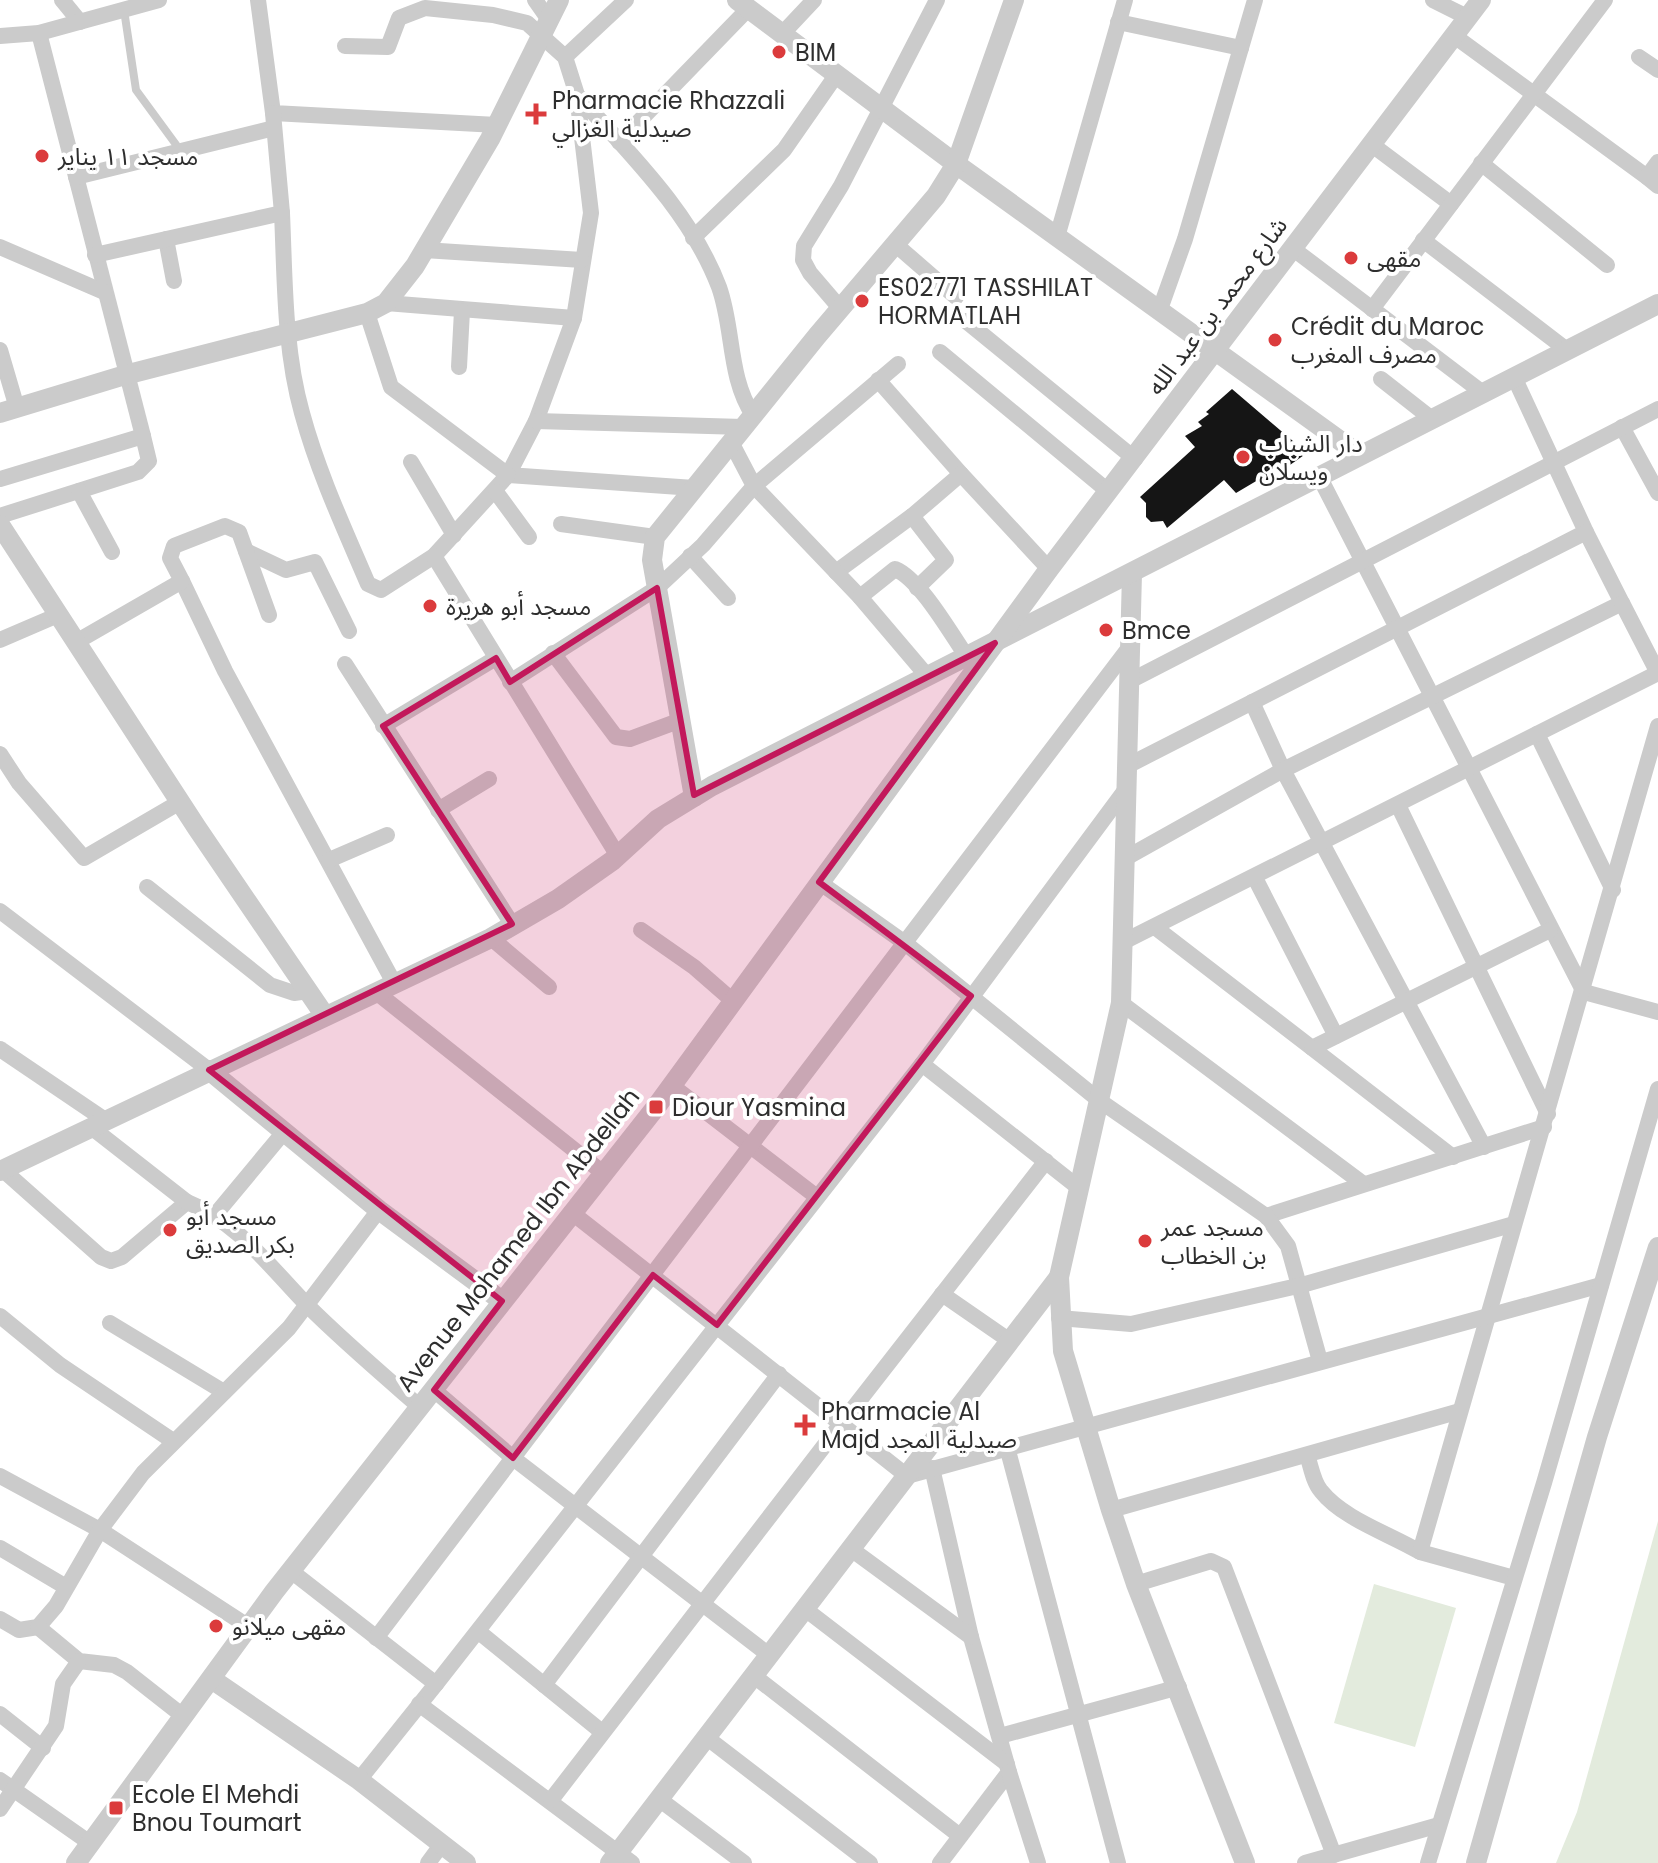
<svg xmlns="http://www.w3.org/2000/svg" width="1658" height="1863" viewBox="0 0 1658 1863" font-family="Poppins,'Noto Sans Arabic',sans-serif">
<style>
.green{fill:#e3ebdd}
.building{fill:#151515}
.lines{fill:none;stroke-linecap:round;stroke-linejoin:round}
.service{stroke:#cbcbcb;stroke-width:8}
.minor{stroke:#cbcbcb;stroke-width:16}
.tertiary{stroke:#cbcbcb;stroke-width:20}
.marked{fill:#c2185b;fill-opacity:0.2;stroke:#c2185b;stroke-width:6;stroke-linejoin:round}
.poi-dot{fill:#db3b3c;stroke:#fff;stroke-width:3}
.labels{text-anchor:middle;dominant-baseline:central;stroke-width:8;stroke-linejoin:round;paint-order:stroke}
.poi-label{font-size:24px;fill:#2e2e2e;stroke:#fff;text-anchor:start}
.street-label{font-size:24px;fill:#2e2e2e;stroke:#fff}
</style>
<rect width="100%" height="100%" fill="#fff"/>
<g class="green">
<path d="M1658 1521V1863H1556L1577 1812Z"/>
<path d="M1374 1584 1456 1608 1415 1747 1334 1723Z"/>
</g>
<path class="building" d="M1232 389 1307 453 1267 481 1263 477 1236 493 1224 480 1167 528 1163 521 1151 522 1146 517V503L1140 497 1195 447 1185 436 1202 426 1198 422 1209 414 1206 412Z"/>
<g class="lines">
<path class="service" d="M124 10 136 90 180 150"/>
<g class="minor">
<path d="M62 0 80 22"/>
<path d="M258 0 273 113 497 125"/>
<path d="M535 0 549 20"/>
<path d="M1433 0 1467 17"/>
<path d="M1118 22 1241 48"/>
<path d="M39 33 143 436"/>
<path d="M783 33 814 0"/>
<path d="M1453 35 1647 177"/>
<path d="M0 36 39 33 159 0"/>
<path d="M345 46 388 47 399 18 425 8 493 15 527 23 565 57 577 95 591 213 574 318 536 421 508 475 694 488"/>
<path d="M565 57 626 0"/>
<path d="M1639 57 1658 70"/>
<path d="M578 96C630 154 691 213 719 287 734 329 728 377 753 415"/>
<path d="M619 142 749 8"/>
<path d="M1371 144 1451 204"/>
<path d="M1658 162 1647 177 1658 186"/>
<path d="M1481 163 1607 265"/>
<path d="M76 177 274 128"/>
<path d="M282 213C285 280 284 349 302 413 318 472 344 528 368 584L381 590 434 556 508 475 391 387 367 313"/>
<path d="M1057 237 1125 0"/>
<path d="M693 238 784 150 837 74"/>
<path d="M166 239 174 281"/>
<path d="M1423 240 1567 350"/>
<path d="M895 244 956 297"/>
<path d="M0 247 104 292"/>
<path d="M1292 248 1483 393"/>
<path d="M424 250 582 260"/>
<path d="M95 255 282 213 273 113"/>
<path d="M386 303 574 318"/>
<path d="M840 308 810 273 803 260 804 246 841 186 937 0"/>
<path d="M1372 309 1605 0"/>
<path d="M1159 312 1185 239 1255 0"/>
<path d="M966 321 1135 459"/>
<path d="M0 350 17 408"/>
<path d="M940 352 1109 492"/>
<path d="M459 367 462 311"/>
<path d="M1381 379 1432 419"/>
<path d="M878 380 961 474"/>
<path d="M536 421 743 427"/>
<path d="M1622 427 1658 493"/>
<path d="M411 462 454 535"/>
<path d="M1319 476 1584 992 1658 1012"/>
<path d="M0 479 143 436 149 461 138 472 0 516"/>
<path d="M79 491 112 552"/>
<path d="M496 492 529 537"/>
<path d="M561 524 655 537"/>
<path d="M246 551 286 570 315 562 349 631"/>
<path d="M434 556 618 856"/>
<path d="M690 556 728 598"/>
<path d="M836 572 912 516"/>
<path d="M182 581 225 671 394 983"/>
<path d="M917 588 946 560 912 516 961 474 1049 569"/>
<path d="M860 597 754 486 898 364"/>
<path d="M0 640 58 615"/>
<path d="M76 642 182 581 170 558 174 546 225 526 239 532 269 615"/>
<path d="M553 653 616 737 630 739 681 720"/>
<path d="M345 664 512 924"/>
<path d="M928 677 860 597 895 569C920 579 951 634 967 657"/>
<path d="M510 682 657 588 703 545 754 486 731 442"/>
<path d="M1128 682 1658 409"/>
<path d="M1252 702 1283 770 1484 1147"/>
<path d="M383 726 496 658"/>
<path d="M1537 734 1613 890"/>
<path d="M0 754 19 783 84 858 180 802"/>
<path d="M1127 766 1586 532 1514 377"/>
<path d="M1398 805 1548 1114"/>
<path d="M438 810 489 779"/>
<path d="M1124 859 1283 770 1622 603 1586 532"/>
<path d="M329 860 387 835"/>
<path d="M1255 878 1336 1036"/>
<path d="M819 882 905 943 1100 1101 1266 1216 1544 1127"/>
<path d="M147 887 270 985 294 993 308 991"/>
<path d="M0 911 209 1070"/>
<path d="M1156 928 1312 1048 1550 930"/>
<path d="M641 930 694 967 733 1001"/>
<path d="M491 938 549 987"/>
<path d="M1121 943 1658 673 1622 603"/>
<path d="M376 992 602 1172"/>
<path d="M1121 1003 1362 1183"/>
<path d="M1312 1048 1453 1157"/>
<path d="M0 1049 105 1120"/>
<path d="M922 1064 1079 1188"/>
<path d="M671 1085 817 1197"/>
<path d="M3 1170 101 1257 111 1261 122 1257 187 1202 91 1127"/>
<path d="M187 1202C238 1222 270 1267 307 1305 343 1341 382 1374 421 1408"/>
<path d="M571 1212 841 1424 1046 1161"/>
<path d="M215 1215 284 1132"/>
<path d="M1266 1216 1288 1246 1320 1361"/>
<path d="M942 1294 1010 1341"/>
<path d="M0 1316 60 1365 173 1441"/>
<path d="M1059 1318 1131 1324 1302 1285 1514 1224"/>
<path d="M110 1323 224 1392"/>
<path d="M434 1390 513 1458 769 1655"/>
<path d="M1007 1447 1118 1863"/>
<path d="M1307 1455C1311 1466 1313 1482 1321 1491 1343 1519 1390 1534 1420 1552"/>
<path d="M932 1468 971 1637 1009 1772 940 1863"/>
<path d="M0 1476 100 1530 249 1627"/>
<path d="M1111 1510 1460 1411"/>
<path d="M0 1548 66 1587"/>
<path d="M851 1549 971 1637"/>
<path d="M291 1571 436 1684 359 1780"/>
<path d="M1514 1578 1420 1552 1658 726"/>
<path d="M1136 1584 1211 1561 1224 1567 1334 1855"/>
<path d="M805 1609 1007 1764"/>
<path d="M0 1619 19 1630 38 1627 56 1606 100 1530 143 1473 289 1328 379 1210"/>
<path d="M38 1627 79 1661 114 1665 127 1672 183 1716"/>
<path d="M479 1632 602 1732"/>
<path d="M376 1638 1128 649"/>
<path d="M754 1676 960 1836"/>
<path d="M436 1684 922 1064 1126 789"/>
<path d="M544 1685 779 1374"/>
<path d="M419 1704 632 1863"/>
<path d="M0 1714 43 1748"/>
<path d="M1000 1736 1179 1687"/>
<path d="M706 1737 870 1863"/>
<path d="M1009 1772 1038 1863"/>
<path d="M0 1780 90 1843"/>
<path d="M659 1799 744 1863"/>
<path d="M551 1800 841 1424 907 1476 1601 1285"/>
<path d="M0 1809 56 1726 63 1684 79 1661"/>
<path d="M428 1863 442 1844"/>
<path d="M1305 1863 1439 1825"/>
<path d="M1428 1863 1544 1483 1658 1089"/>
</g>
<g class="tertiary">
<path d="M737 0 956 164 1360 455"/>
<path d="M0 413 125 375 367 313 386 303 415 266 490 139 559 0"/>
<path d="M0 525 197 828 325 1016"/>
<path d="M1132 573 1121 1003 1059 1277 1063 1351 1111 1510 1136 1584 1245 1863"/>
<path d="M694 797 652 560 655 537 817 336 936 196 956 164 1014 0"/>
<path d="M209 1070 379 1210 502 1301"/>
<path d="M0 1171 491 938 558 899 612 861 658 819 712 786 1658 304"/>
<path d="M213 1680 359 1780 466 1863"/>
<path d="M76 1863 274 1592 656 1107 1049 569 1481 0"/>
<path d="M610 1863 1059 1277"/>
<path d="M1476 1863 1597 1437 1658 1247"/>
</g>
</g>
<path class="marked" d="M657 588 694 795 995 643 819 882 971 996 717 1325 653 1275 513 1458 434 1390 502 1301 209 1070 512 924 383 726 496 658 510 682Z"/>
<g class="poi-dot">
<circle cx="779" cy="52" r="8"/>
<path d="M532 102h8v8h8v8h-8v8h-8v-8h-8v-8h8z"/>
<circle cx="42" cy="156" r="8"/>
<circle cx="1351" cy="258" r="8"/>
<circle cx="862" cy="301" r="8"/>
<circle cx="1275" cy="340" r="8"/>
<circle cx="1243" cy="457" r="8"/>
<circle cx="430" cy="606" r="8"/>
<circle cx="1106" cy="630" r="8"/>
<rect x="648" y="1099" width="16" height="16" rx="4"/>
<circle cx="170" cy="1230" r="8"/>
<circle cx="1145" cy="1241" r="8"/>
<path d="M801 1413h8v8h8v8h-8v8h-8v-8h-8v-8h8z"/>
<circle cx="216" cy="1626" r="8"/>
<rect x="108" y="1800" width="16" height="16" rx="4"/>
</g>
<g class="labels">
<g class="poi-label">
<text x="795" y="52">BIM</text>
<text x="552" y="100">Pharmacie Rhazzali<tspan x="552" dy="28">صيدلية الغزالي</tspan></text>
<text x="58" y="156">مسجد ١١ يناير</text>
<text x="1367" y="258">مقهى</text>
<text x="878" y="287">ES02771 TASSHILAT<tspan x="878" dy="28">HORMATLAH</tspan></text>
<text x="1291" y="326">Crédit du Maroc<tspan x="1291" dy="28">مصرف المغرب</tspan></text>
<text x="1259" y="443">دار الشباب<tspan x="1259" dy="28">ويسلان</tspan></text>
<text x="446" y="606">مسجد أبو هريرة</text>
<text x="1122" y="630">Bmce</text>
<text x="672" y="1107">Diour Yasmina</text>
<text x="186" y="1216">مسجد أبو<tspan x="186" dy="28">بكر الصديق</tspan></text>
<text x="1161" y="1227">مسجد عمر<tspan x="1161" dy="28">بن الخطاب</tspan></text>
<text x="821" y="1411">Pharmacie Al<tspan x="821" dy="28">Majd صيدلية المجد</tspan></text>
<text x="232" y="1626">مقهى ميلانو</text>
<text x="132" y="1794">Ecole El Mehdi<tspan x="132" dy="28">Bnou Toumart</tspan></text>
</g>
<g class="street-label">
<text transform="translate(1217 306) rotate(-53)">شارع محمد بن عبد الله</text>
<text transform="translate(518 1240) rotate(-52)">Avenue Mohamed Ibn Abdellah</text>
</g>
</g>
</svg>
